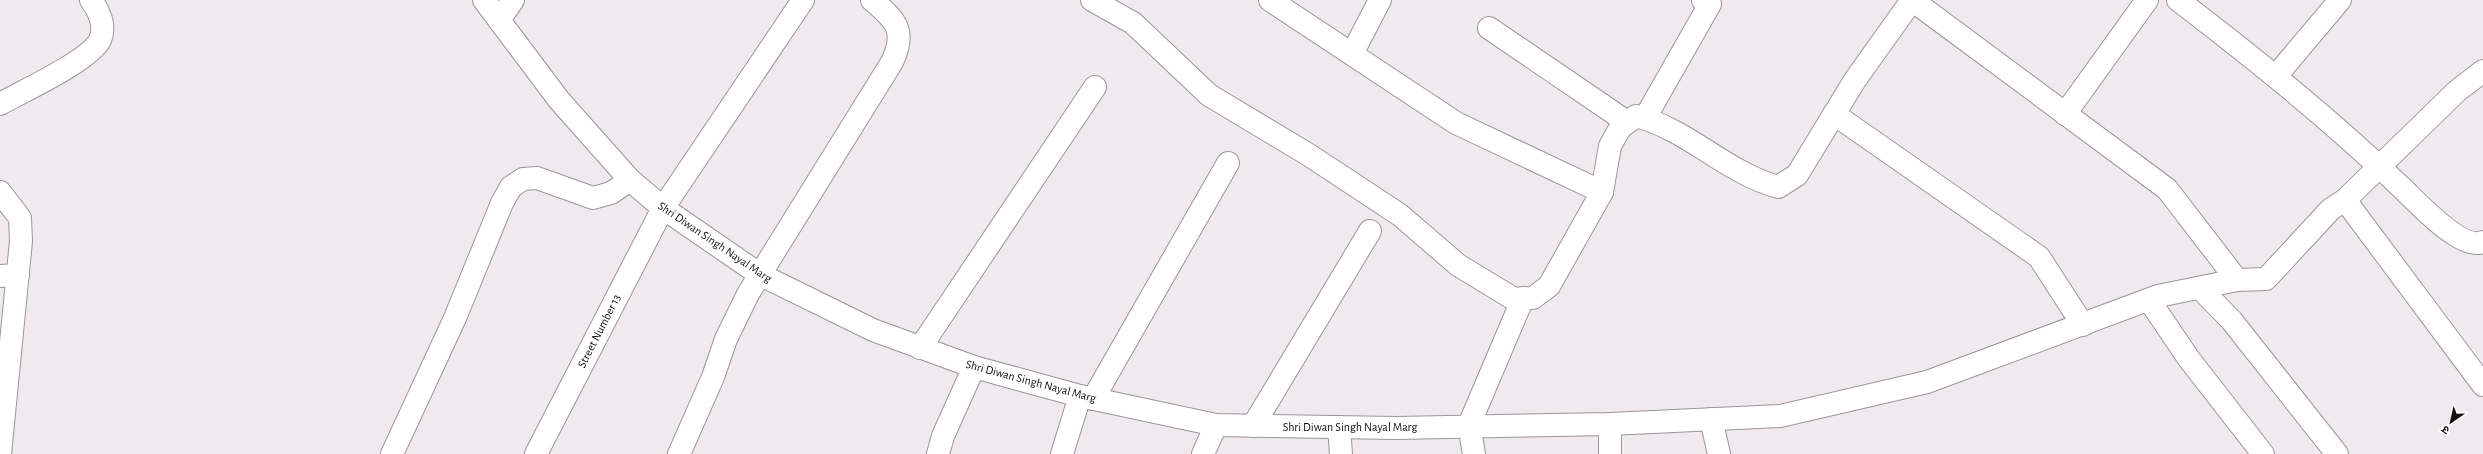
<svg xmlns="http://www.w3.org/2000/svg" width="2483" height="454" font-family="'Alegreya Sans','Noto Sans Devanagari',sans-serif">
  <rect width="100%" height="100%" fill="#efeaee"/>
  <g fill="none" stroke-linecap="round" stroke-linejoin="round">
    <defs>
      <g id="minor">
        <path d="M484,0L559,100L630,180L663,208L759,274L873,330L974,367L1080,396L1216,425L1396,428L1610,424L1780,416L1927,382L2158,296L2237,280L2266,279L2331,209L2345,200L2457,91L2483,71"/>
        <path d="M1092,0L1133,23L1209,95L1309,155L1400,215L1458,265L1514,299L1533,298L1549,286L1602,192L1610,146L1620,128L1636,116C1689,130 1725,172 1778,187L1797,175L1855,80L1912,0"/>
        <path d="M1270,0L1456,123L1602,192"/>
        <path d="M1912,0L2167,189L2237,280"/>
        <path d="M2178,0C2255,59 2330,119 2401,187C2416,201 2461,251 2483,242"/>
        <path d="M499,20L513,0"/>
        <path d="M1489,28L1627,122"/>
        <path d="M1352,54L1380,0"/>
        <path d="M2276,76L2340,0"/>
        <path d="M0,104C23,91 89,61 100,40C106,26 99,11 91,0"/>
        <path d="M1834,114L2039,257L2083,325"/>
        <path d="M2065,114L2147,0"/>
        <path d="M1645,118L1710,4L1703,0"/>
        <path d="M0,192L20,218L21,241L0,454"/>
        <path d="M2345,200L2483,385"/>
        <path d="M0,276L18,275"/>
        <path d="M2200,288L2232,321L2337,454"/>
        <path d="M2149,300L2189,359L2263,454"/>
        <path d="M920,348L1095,87"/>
        <path d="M1093,399L1228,163"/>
        <path d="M1711,419L1719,454"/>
        <path d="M1253,426L1370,231"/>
        <path d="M1339,427L1341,454"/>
        <path d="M392,454L455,318L502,203L511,187L523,179L537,178L593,198L611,193L630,180"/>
        <path d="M536,454L663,208L803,0"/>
        <path d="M679,454L713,377L726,339L748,294L892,62C907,31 896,20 872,0"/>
        <path d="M938,454L943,436L974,367"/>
        <path d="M1062,454L1080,396"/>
        <path d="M1203,454L1216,425"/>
        <path d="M1474,454L1469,425L1523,298"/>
        <path d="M1610,454V424"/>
      </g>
    </defs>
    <!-- minor casing -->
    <use href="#minor" stroke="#9a9599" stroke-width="24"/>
    <!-- minor -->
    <use href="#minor" stroke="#fff" stroke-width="22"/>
  </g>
  <g text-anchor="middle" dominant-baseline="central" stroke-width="4" stroke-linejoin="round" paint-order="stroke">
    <!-- street labels -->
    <g font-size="12" fill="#110f11" stroke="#fff">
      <text transform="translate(715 242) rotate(34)">Shri Diwan Singh Nayal Marg</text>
      <text transform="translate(599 331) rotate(-63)">Street Number 13</text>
      <text transform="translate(1031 381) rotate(15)">Shri Diwan Singh Nayal Marg</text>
      <text x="1350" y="427">Shri Diwan Singh Nayal Marg</text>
    </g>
  </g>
  <!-- north arrow -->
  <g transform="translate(2451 422) rotate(214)" stroke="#ffffff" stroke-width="3" paint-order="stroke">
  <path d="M0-3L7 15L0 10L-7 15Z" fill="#110f11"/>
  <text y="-6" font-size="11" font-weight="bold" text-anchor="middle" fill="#110f11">उ</text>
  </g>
</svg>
